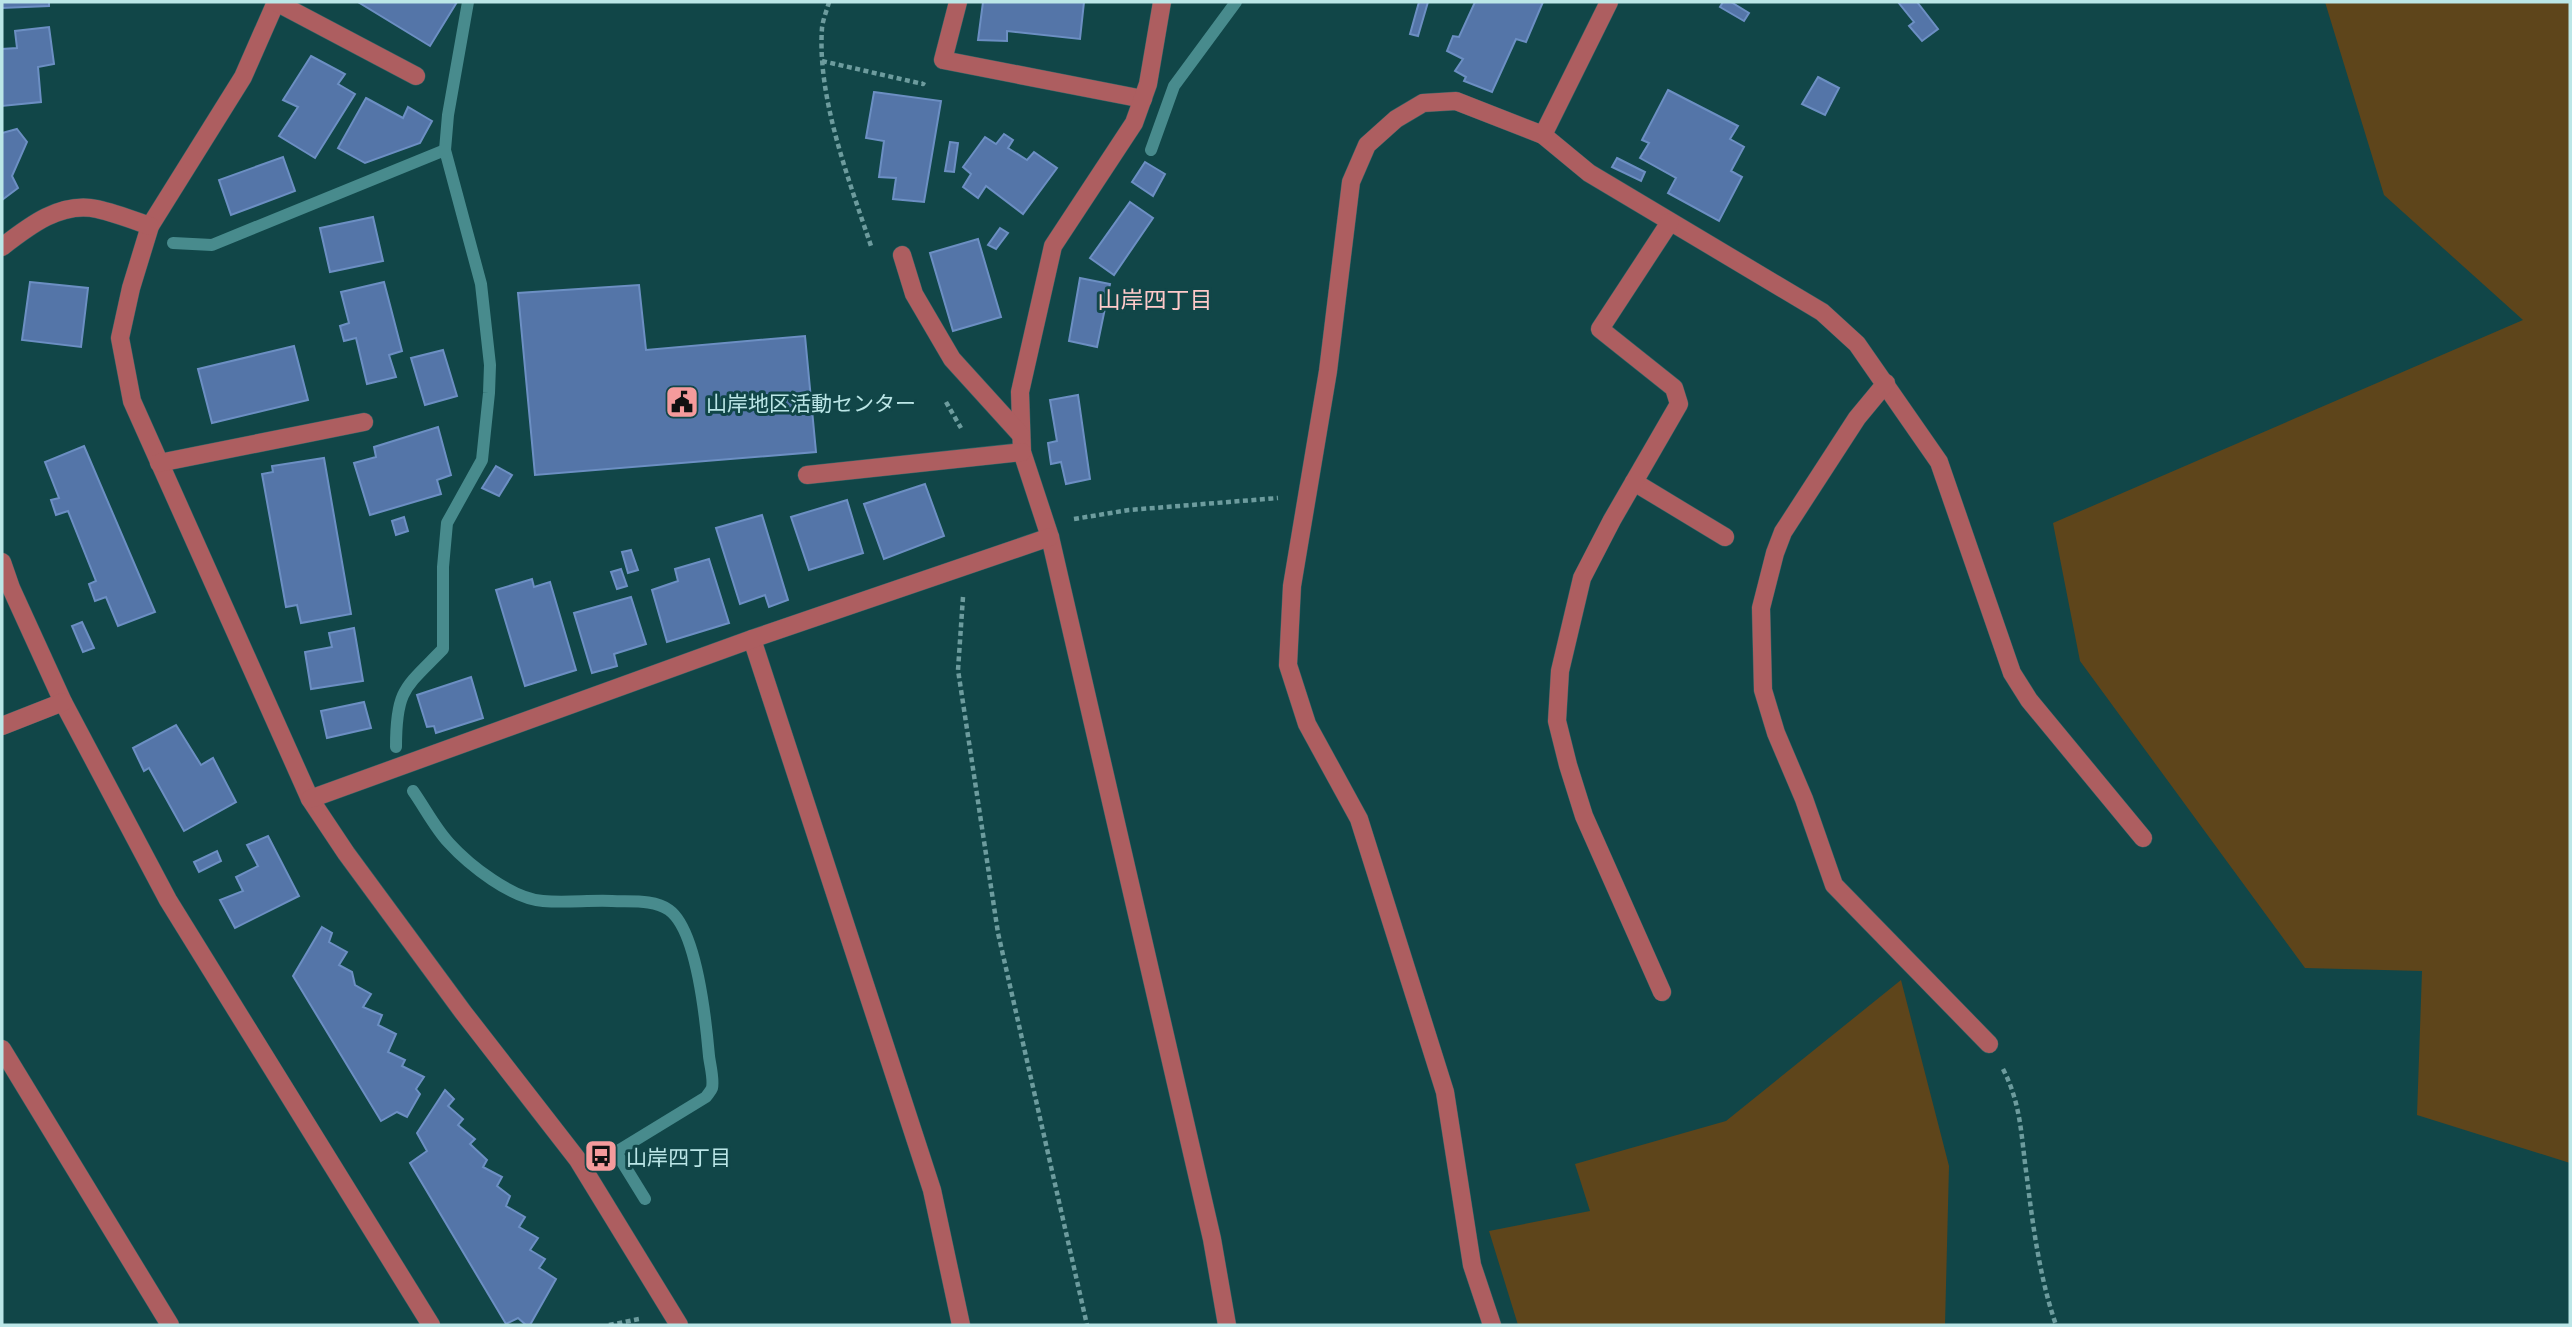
<svg xmlns="http://www.w3.org/2000/svg" width="2572" height="1327" font-family="Barlow,'Noto Sans JP',sans-serif">
  <rect width="100%" height="100%" fill="#114648"/>
  <!-- green -->
  <g fill="#5e451b">
    <path d="M2325,2H2570V1163L2417,1115L2422,971L2305,968L2080,661L2053,523L2523,320L2384,195Z"/>
    <path d="M1901,980L1949,1166L1945,1325H1518L1489,1231L1590,1211L1575,1164L1726,1121Z"/>
  </g>
  <g fill="none" stroke-linecap="round" stroke-linejoin="round">
    <!-- stream -->
    <g stroke="#488b8d" stroke-width="12">
      <path d="M1151,150L1174,86L1236,2"/>
      <path d="M173,243L212,245L445,150"/>
      <path d="M396,747C396,689 405,688 443,649V567L447,523L482,460L489,393L490,365L481,284L445,150L448,115L468,2"/>
      <path d="M413,791C425,808 435,828 449,843C469,865 512,899 543,901C566,903 589,900 612,901C630,902 654,899 669,910C697,930 706,1022 709,1056C710,1065 714,1079 712,1088C711,1091 708,1094 706,1097L616,1152L645,1199"/>
    </g>
  </g>
  <!-- building -->
  <g fill="#5475a8" stroke="#6c8fc3" stroke-width="2">
    <path d="M2,2H49V6L2,8Z"/>
    <path d="M358,2H457L430,46Z"/>
    <path d="M983,2H1084L1080,39L1007,31V41L978,40Z"/>
    <path d="M1419,2H1428L1418,36L1410,34Z"/>
    <path d="M1475,2H1543L1526,42L1516,39L1492,92L1464,81L1466,77L1455,71L1463,59L1447,51L1453,36L1459,37Z"/>
    <path d="M1723,2H1731L1749,13L1744,21L1720,7Z"/>
    <path d="M1898,2H1917L1938,29L1922,41L1909,26L1914,22Z"/>
    <path d="M49,27L54,64L38,67L41,102L2,106V49L17,48L15,31Z"/>
    <path d="M311,56L345,74L338,84L355,94L315,158L279,136L298,107L283,100Z"/>
    <path d="M1818,77L1839,88L1825,115L1802,104Z"/>
    <path d="M1668,90L1738,126L1730,139L1744,147L1731,171L1742,177L1719,221L1668,193L1676,178L1640,158L1649,143L1642,140Z"/>
    <path d="M874,92L941,101L924,202L893,199L896,178L879,177L884,141L866,138Z"/>
    <path d="M366,98L403,118L408,107L432,121L420,143L365,163L338,148Z"/>
    <path d="M17,129L27,142L12,176L18,188L2,200V133Z"/>
    <path d="M1004,134L1013,140L1008,148L1027,160L1034,152L1057,168L1023,214L986,186L978,198L963,187L971,174L963,167L985,137L996,144Z"/>
    <path d="M950,142L958,143L954,172L945,171Z"/>
    <path d="M283,157L295,191L231,215L219,180Z"/>
    <path d="M1617,158L1645,172L1641,181L1612,167Z"/>
    <path d="M1145,162L1165,174L1153,196L1132,182Z"/>
    <path d="M1130,202L1153,218L1114,275L1090,258Z"/>
    <path d="M373,217L383,261L330,272L320,228Z"/>
    <path d="M1000,228L1008,233L996,249L988,245Z"/>
    <path d="M978,239L1001,317L953,331L930,253Z"/>
    <path d="M1080,278L1110,284L1097,347L1069,341Z"/>
    <path d="M30,282L88,288L81,347L22,340Z"/>
    <path d="M384,282L402,351L389,355L396,377L367,384L356,338L344,341L340,326L349,323L341,292Z"/>
    <path d="M639,285L646,350L805,336L816,452L535,475L518,293Z"/>
    <path d="M294,346L308,400L212,423L198,369Z"/>
    <path d="M443,350L457,396L425,405L411,358Z"/>
    <path d="M1078,395L1090,479L1066,484L1061,462L1051,464L1048,443L1057,441L1050,400Z"/>
    <path d="M438,427L451,475L437,480L441,494L370,515L354,463L376,457L374,447Z"/>
    <path d="M84,446L155,612L118,626L106,597L95,601L89,584L96,581L68,511L56,515L51,500L59,498L45,462Z"/>
    <path d="M324,458L351,614L301,623L297,605L286,607L262,474L273,472L272,466Z"/>
    <path d="M496,466L512,475L499,496L482,488Z"/>
    <path d="M925,484L944,536L884,559L864,504Z"/>
    <path d="M847,500L863,553L809,570L791,517Z"/>
    <path d="M762,515L788,600L769,607L765,595L740,604L716,528Z"/>
    <path d="M404,517L408,531L396,535L392,521Z"/>
    <path d="M631,550L638,570L628,573L622,552Z"/>
    <path d="M709,559L729,623L667,642L652,590L678,581L675,569Z"/>
    <path d="M621,569L627,586L617,589L611,572Z"/>
    <path d="M532,579L534,587L550,582L576,670L525,686L496,590Z"/>
    <path d="M631,597L646,644L614,654L617,666L592,673L574,613Z"/>
    <path d="M82,622L94,648L83,652L72,626Z"/>
    <path d="M354,628L363,681L311,689L305,652L332,647L329,633Z"/>
    <path d="M471,677L483,718L436,733L434,726L427,727L417,695Z"/>
    <path d="M364,702L371,728L327,738L321,711Z"/>
    <path d="M176,725L201,765L213,758L236,802L184,831L149,768L144,771L133,748Z"/>
    <path d="M268,836L299,896L235,928L220,900L243,891L236,877L258,866L247,845Z"/>
    <path d="M217,851L221,861L199,872L194,862Z"/>
    <path d="M322,927L332,933L329,942L347,952L339,965L352,972L355,985L371,994L363,1007L382,1015L378,1025L396,1034L388,1052L405,1060L402,1066L424,1077L416,1089L420,1094L407,1117L397,1112L381,1121L293,976Z"/>
    <path d="M445,1090L454,1099L448,1106L463,1119L458,1125L475,1139L470,1144L487,1160L483,1167L502,1177L497,1186L510,1196L506,1206L525,1217L519,1227L538,1238L530,1250L545,1259L539,1268L556,1279L530,1325H526L518,1318L506,1324L410,1163L427,1151L417,1133Z"/>
  </g>
  <g fill="none" stroke-linecap="round" stroke-linejoin="round">
    <defs>
      <g id="minor">
        <path d="M276,2L243,77L150,226L131,288L120,338L132,401L310,799L346,853L463,1012L578,1160L679,1325"/>
        <path d="M276,2L416,76"/>
        <path d="M958,2L943,60L1143,99"/>
        <path d="M1162,2L1148,84L1134,123L1053,246L1020,392L1022,452L1050,537L1212,1239L1227,1325"/>
        <path d="M1543,135L1589,173L1822,312L1857,344L1939,462L2012,673L2029,700L2143,838"/>
        <path d="M2,247C29,226 61,201 97,209C115,213 133,220 150,226"/>
        <path d="M902,255L914,294L952,359L1021,435"/>
        <path d="M1886,383L1857,418L1783,532L1775,553L1761,608L1763,690L1776,733L1804,799L1834,885L1989,1044"/>
        <path d="M159,463L364,422"/>
        <path d="M807,475L1022,452"/>
        <path d="M1634,482L1725,537"/>
        <path d="M2,562L11,588L63,702L168,900L431,1325"/>
        <path d="M752,639L932,1190L961,1325"/>
        <path d="M2,726L63,702"/>
        <path d="M310,799L752,639L1050,537"/>
        <path d="M1662,992L1584,816L1568,765L1557,721L1560,671L1582,578L1612,520L1679,404L1674,388L1600,329L1670,222"/>
        <path d="M2,1049L170,1325"/>
        <path d="M1492,1325L1472,1265L1445,1092L1359,819L1307,724L1288,665L1292,586L1328,371L1351,182L1367,145L1396,119L1423,103L1456,101L1543,135L1609,2"/>
      </g>
    </defs>
    <!-- minor casing -->
    <use href="#minor" stroke="#306365" stroke-width="19"/>
    <!-- path -->
    <g stroke="#6d9c9e" stroke-width="4.5" stroke-dasharray="5 3.5" stroke-linecap="butt">
      <path d="M829,2C827,10 823,19 822,28C817,98 849,180 871,246"/>
      <path d="M822,61L923,84L924,82"/>
      <path d="M946,402L961,428"/>
      <path d="M1074,519L1129,510L1278,498"/>
      <path d="M963,597L958,670L998,933L1087,1325"/>
      <path d="M2003,1069C2022,1106 2021,1138 2027,1178C2033,1227 2040,1279 2056,1325"/>
      <path d="M609,1325L639,1319"/>
    </g>
    <!-- minor -->
    <use href="#minor" stroke="#ad5e60" stroke-width="18"/>
  </g>
  <!-- icons -->
  <defs>
    <symbol id="civic-square" viewBox="-11 -11 22 22"><rect x="-9" y="-9" width="18" height="18" rx="4" fill="#f59b9c" stroke="#114648"/><path d="M-.6-6.5H3V-4.5H.6V-3L4-1V1h2V6H-6V1h2V-1L-.6-3ZM-1.2 2.5V6h2.4V2.5Z" fill="#111"/></symbol>
    <symbol id="bus-square" viewBox="-11 -11 22 22"><rect x="-9" y="-9" width="18" height="18" rx="4" fill="#f59b9c" stroke="#114648"/><path d="M-5-6H5V4H4V6H2V4H-2V6H-4V4H-5ZM-3.5-4V0h7V-4ZM-3.5 1.2v1.5H-2V1.2ZM2 1.2v1.5H3.5V1.2Z" fill="#111"/></symbol>
  </defs>
  <g fill-rule="evenodd">
    <use href="#civic-square" x="663" y="383" width="38" height="38"/>
    <use href="#bus-square" x="582" y="1137" width="38" height="38"/>
  </g>
  <g text-anchor="middle" dominant-baseline="central" stroke-width="6" stroke-linejoin="round" paint-order="stroke">
    <!-- poi labels -->
    <g font-size="21" fill="#bbe6e7" stroke="#114648" text-anchor="start">
      <text x="706" y="402">山岸地区活動センター</text>
      <text x="626" y="1156">山岸四丁目</text>
    </g>
    <!-- neighbourhood labels -->
    <g font-size="23" fill="#ffcaca" stroke="#114648">
      <text x="1155" y="299">山岸四丁目</text>
    </g>
  </g>
  <!-- border -->
  <rect width="2572" height="1327" fill="none" stroke="#bbe6e7" stroke-width="7"/>
</svg>
